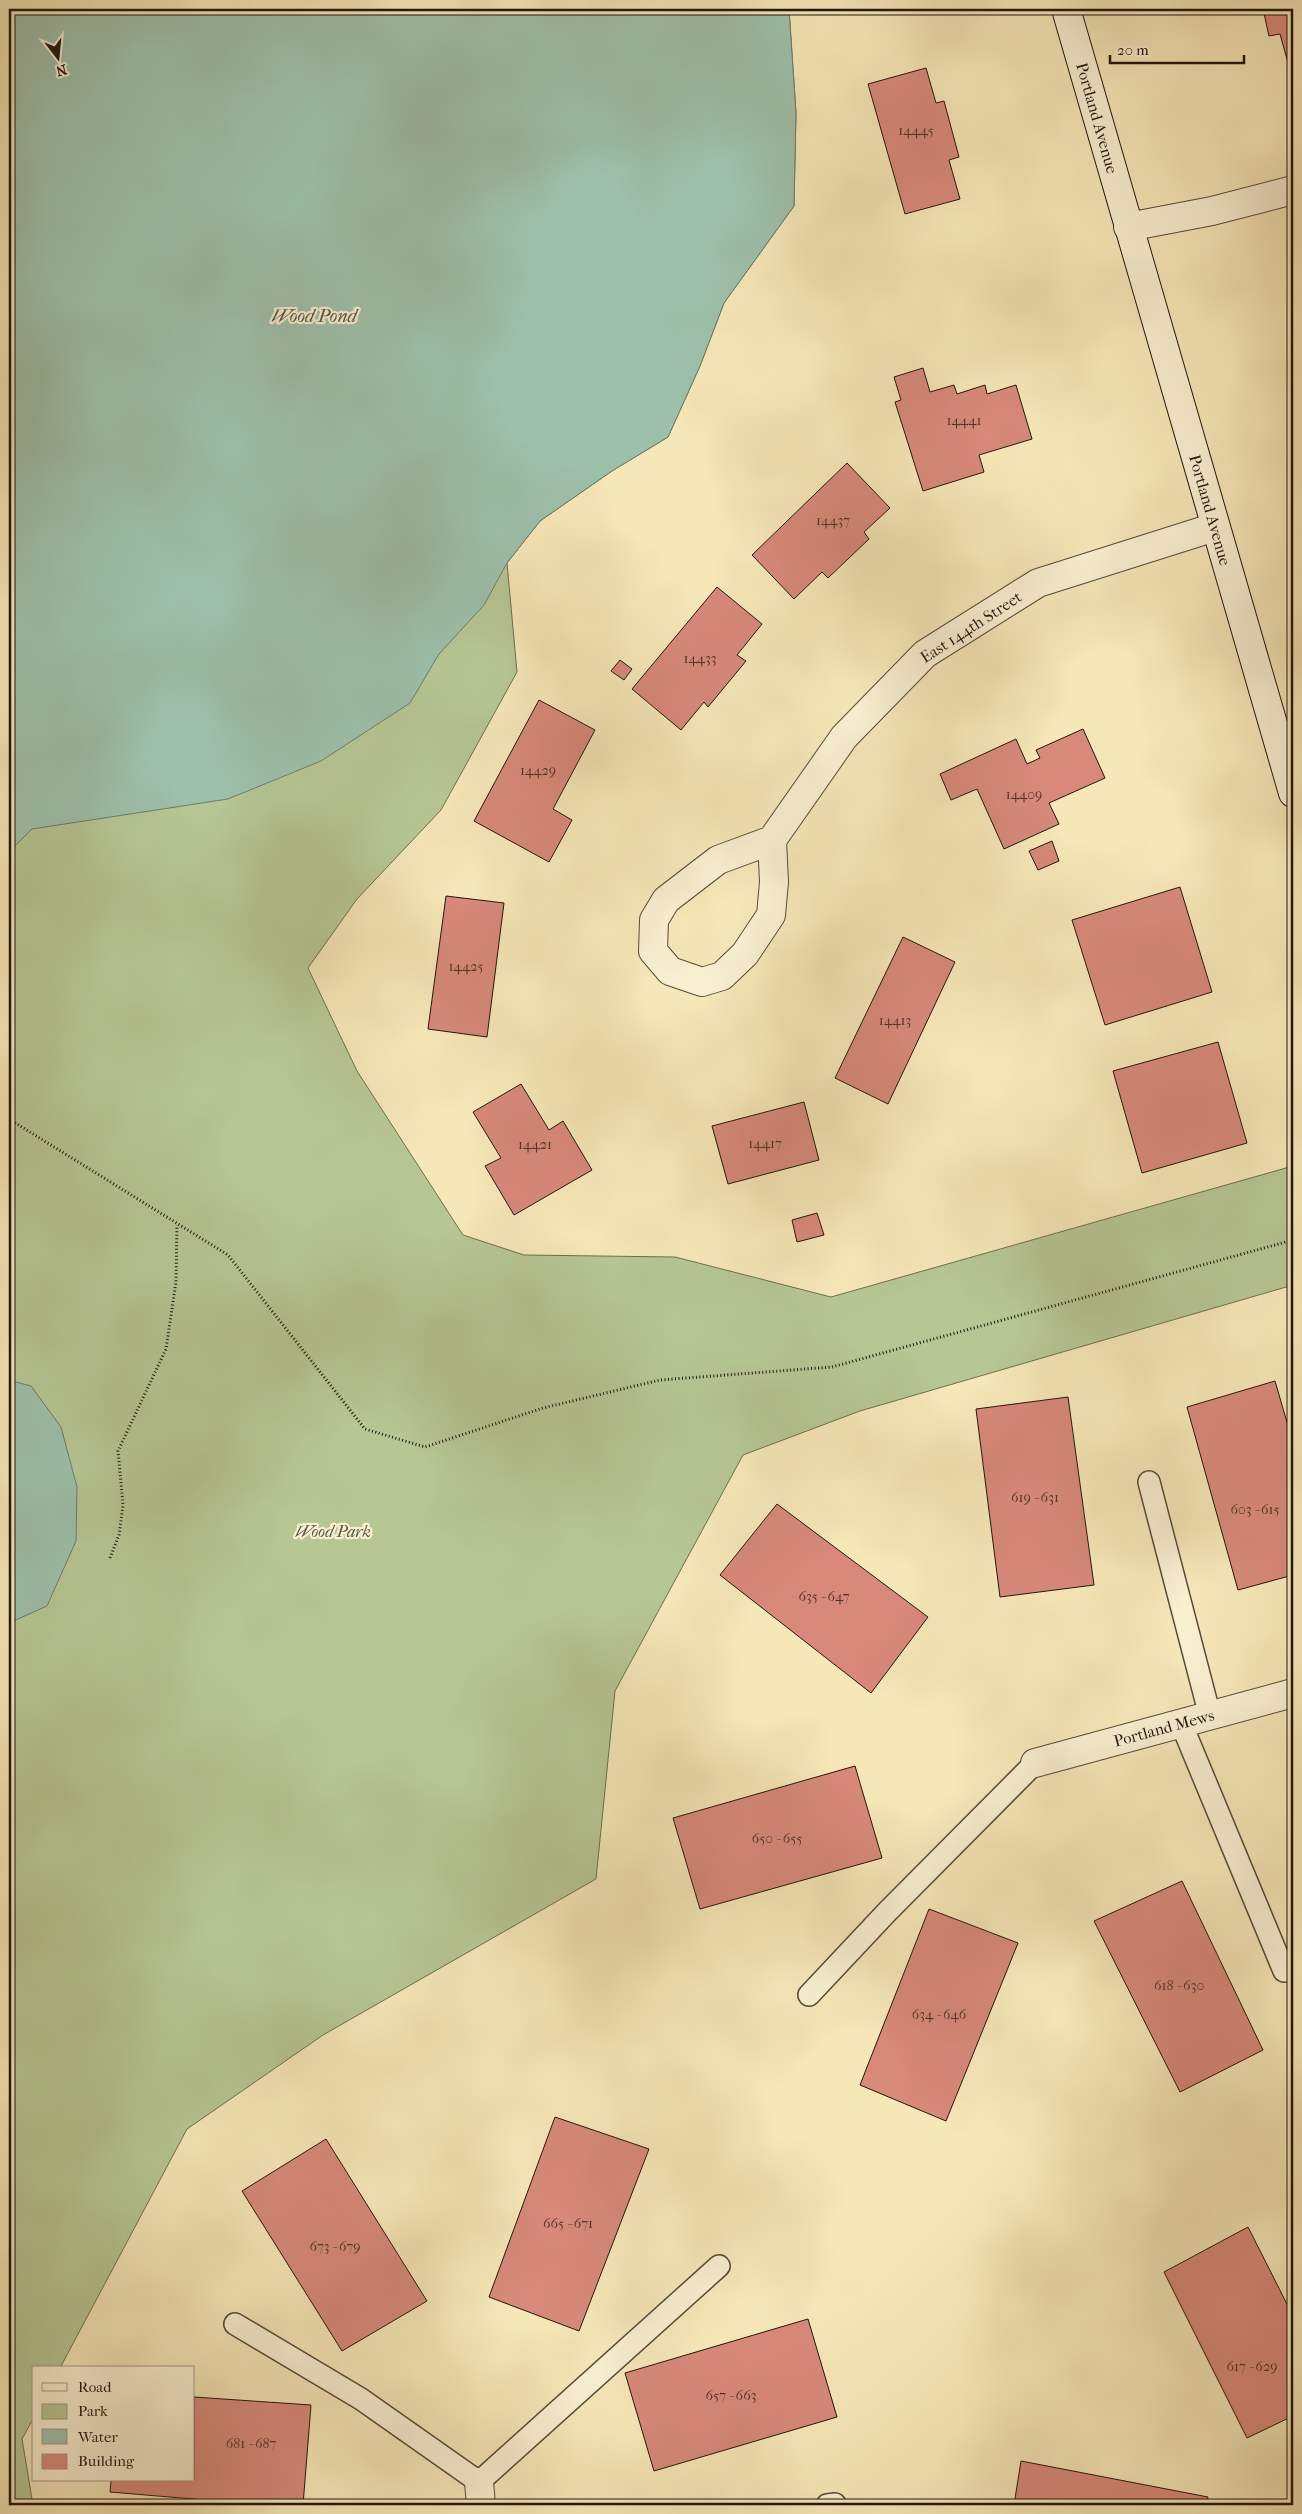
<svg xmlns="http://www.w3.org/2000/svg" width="1302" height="2514" font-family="'IM FELL French Canon',serif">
  <rect width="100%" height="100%" fill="#f6e7b8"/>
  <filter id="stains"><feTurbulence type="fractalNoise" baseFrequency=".004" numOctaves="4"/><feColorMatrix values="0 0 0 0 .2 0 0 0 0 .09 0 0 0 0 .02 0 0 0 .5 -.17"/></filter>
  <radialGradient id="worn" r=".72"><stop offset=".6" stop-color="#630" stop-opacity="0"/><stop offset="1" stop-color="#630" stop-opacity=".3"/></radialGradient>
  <!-- green -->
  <path fill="#b6c794" stroke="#6c6e51" d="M9,9H789L796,113L794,206L724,303L700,366L668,437L612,471L540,521L507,563L517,672L441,810L357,899L308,968L357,1071L463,1235L524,1255L675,1257L831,1297L1293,1166V1285L860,1411L743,1455L615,1691L596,1879L323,2035L187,2129L60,2368H34V2417L22,2439L33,2505H9Z"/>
  <!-- water -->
  <g fill="#9dc0ab" stroke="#6b7c6c">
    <path d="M9,9H789L796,113L794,206L724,303L700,366L668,437L612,471L540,521L507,563L484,605L439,654L410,703L321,761L228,799L32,829L9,852Z"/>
    <path d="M9,1380L31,1386L61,1427L77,1487L76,1541L47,1606L9,1623Z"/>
  </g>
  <!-- building -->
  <g fill="#d8897a" stroke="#21160e">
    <path d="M1263,9H1293V70H1290L1280,34L1269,36Z"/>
    <path d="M926,68L936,103L944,101L959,157L949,160L960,199L905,214L868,84Z"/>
    <path d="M923,368L930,392L954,385L957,394L985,385L987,394L1016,385L1032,439L979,455L984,472L923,491L895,402L901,400L894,377Z"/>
    <path d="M847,463L890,508L864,532L869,539L828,578L822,572L794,599L752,555Z"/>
    <path d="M717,587L762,624L737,655L746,661L708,707L704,702L681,730L632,689Z"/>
    <path d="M620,660L632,669L624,680L611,671Z"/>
    <path d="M539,700L595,730L553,809L572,820L549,862L474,821Z"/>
    <path d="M1083,729L1105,778L1049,803L1059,824L1004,849L977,789L951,800L940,774L1016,739L1027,764L1040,758L1036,750Z"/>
    <path d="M1052,841L1059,861L1038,870L1029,851Z"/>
    <path d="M1180,887L1212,992L1105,1025L1072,920Z"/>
    <path d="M446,896L504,903L487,1037L428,1029Z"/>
    <path d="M903,937L955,962L888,1104L835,1078Z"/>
    <path d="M1218,1042L1247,1143L1142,1173L1113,1071Z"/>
    <path d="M521,1084L549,1130L563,1121L592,1170L514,1215L485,1166L501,1158L473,1112Z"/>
    <path d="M804,1102L819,1160L728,1184L712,1126Z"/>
    <path d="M817,1213L824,1235L797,1242L792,1220Z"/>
    <path d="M1275,1381L1293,1443V1575L1238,1590L1187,1407Z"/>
    <path d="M1068,1397L1094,1585L1000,1597L976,1409Z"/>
    <path d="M777,1504L928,1617L871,1693L720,1575Z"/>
    <path d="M855,1766L882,1858L700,1909L673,1818Z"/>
    <path d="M1182,1881L1263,2050L1180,2092L1094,1921Z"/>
    <path d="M929,1909L1018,1943L946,2121L860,2085Z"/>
    <path d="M555,2117L649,2149L579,2331L489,2297Z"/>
    <path d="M326,2139L427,2301L342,2351L242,2191Z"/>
    <path d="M1248,2227L1293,2316V2416L1247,2438L1164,2272Z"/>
    <path d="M808,2319L837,2417L654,2471L625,2373Z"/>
    <path d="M194,2397L311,2405L303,2505H265L110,2492L111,2480H194Z"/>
    <path d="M1021,2461L1208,2497L1206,2505H1014Z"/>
  </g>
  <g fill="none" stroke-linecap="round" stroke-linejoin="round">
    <defs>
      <g id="lane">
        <path d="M1149,1482L1210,1716"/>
        <path d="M1181,1723L1284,1971"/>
        <path d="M809,1995L887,1912L1035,1763"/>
        <path d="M235,2324L361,2399L479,2482L719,2266"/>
        <path d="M827,2505L835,2504"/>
      </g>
      <g id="street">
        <path d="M1128,227L1212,211L1293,190"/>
        <path d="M772,840L774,882L771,915L745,954L722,976L702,982L670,971L653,951L654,920L666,900L718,860L772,840L844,737L925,654L1038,583L1215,527"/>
        <path d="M1035,1763L1293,1693"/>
        <path d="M479,2482L481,2505"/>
      </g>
      <path id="secondary" d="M1066,9L1293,793"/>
    </defs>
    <!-- lane casing -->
    <use href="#lane" stroke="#564a38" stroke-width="24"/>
    <!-- street casing -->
    <use href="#street" stroke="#564a38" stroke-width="30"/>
    <!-- secondary casing -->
    <use href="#secondary" stroke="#21160e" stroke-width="30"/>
    <!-- path -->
    <g stroke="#21160e" stroke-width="3" stroke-dasharray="1 2.5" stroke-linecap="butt">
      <path d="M9,1119L228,1255L365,1429L425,1447L543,1408L660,1380L832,1367L1293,1240"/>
      <path d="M110,1558L119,1535L123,1505L118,1451L166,1349L176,1282L177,1225"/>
    </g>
    <!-- lane -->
    <use href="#lane" stroke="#f9efd1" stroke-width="21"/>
    <!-- street -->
    <use href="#street" stroke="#f9efd1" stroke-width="28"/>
    <!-- secondary -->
    <use href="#secondary" stroke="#f9efd1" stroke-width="28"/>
  </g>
  <g text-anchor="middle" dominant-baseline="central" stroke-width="4.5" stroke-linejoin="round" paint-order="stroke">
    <!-- number labels -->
    <g font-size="14" fill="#4f3329">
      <text x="916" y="130">14445</text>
      <text x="964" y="420">14441</text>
      <text x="833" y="520">14437</text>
      <text x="700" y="658">14433</text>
      <text x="538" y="770">14429</text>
      <text x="1024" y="794">14409</text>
      <text x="466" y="966">14425</text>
      <text x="895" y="1020">14413</text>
      <text x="765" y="1143">14417</text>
      <text x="535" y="1144">14421</text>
      <text x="1035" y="1497">619 - 631</text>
      <text x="1255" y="1509">603 - 615</text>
      <text x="824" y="1596">635 - 647</text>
      <text x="777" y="1838">650 - 655</text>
      <text x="1179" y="1985">618 - 630</text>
      <text x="939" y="2014">634 - 646</text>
      <text x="568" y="2223">665 - 671</text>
      <text x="335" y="2246">673 - 679</text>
      <text x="1252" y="2366">617 - 629</text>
      <text x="731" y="2395">657 - 663</text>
      <text x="251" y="2443">681 - 687</text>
    </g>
    <!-- street labels -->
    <g font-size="16" fill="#21160e" stroke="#f9efd1">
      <text transform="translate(1097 118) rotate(74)">Portland Avenue</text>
      <text transform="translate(1210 510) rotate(74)">Portland Avenue</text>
      <text transform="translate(971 627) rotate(-33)">East 144th Street</text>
      <text transform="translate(1164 1728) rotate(-15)">Portland Mews</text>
    </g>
    <!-- park labels -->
    <g font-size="16" font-style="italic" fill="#55543d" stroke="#f9efd1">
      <text x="333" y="1531">Wood Park</text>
    </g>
    <!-- water labels -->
    <g font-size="18" font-style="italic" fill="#4c5245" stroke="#f9efd1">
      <text x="314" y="316">Wood Pond</text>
    </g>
  </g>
  <!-- margin -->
  <rect width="1302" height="2514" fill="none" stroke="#f6e7b8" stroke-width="30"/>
  <rect x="10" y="10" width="1282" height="2494" fill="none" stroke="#21160e" stroke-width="2.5"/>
  <rect x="15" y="15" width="1272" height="2484" fill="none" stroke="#21160e"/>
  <!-- legend -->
  <rect x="32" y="2366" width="162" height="115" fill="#f9efd1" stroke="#a39883"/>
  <rect x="42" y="2383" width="25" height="8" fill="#f9efd1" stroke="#a39883"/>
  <text x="78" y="2392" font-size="15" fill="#21160e">Road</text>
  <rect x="42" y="2404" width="25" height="15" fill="#b6c794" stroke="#a39883"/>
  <text x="78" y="2416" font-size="15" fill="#21160e">Park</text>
  <rect x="42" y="2429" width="25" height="15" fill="#9dc0ab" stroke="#a39883"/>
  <text x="78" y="2442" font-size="15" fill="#21160e">Water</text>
  <rect x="42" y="2454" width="25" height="15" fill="#d8897a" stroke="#a39883"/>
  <text x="78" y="2466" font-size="15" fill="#21160e">Building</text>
  <!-- north arrow -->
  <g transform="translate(58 58) rotate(164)" stroke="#f9efd1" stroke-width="4" paint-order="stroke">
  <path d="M0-4L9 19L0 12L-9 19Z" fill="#21160e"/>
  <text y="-8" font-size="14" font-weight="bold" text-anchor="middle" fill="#21160e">N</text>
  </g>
  <!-- scale -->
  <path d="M1110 55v8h134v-8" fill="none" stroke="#21160e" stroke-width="2.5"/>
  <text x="1117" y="55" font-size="15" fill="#21160e" stroke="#f9efd1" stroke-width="4" paint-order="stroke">20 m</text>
  <rect width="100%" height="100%" filter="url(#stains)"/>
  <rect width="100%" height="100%" fill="url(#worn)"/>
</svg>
